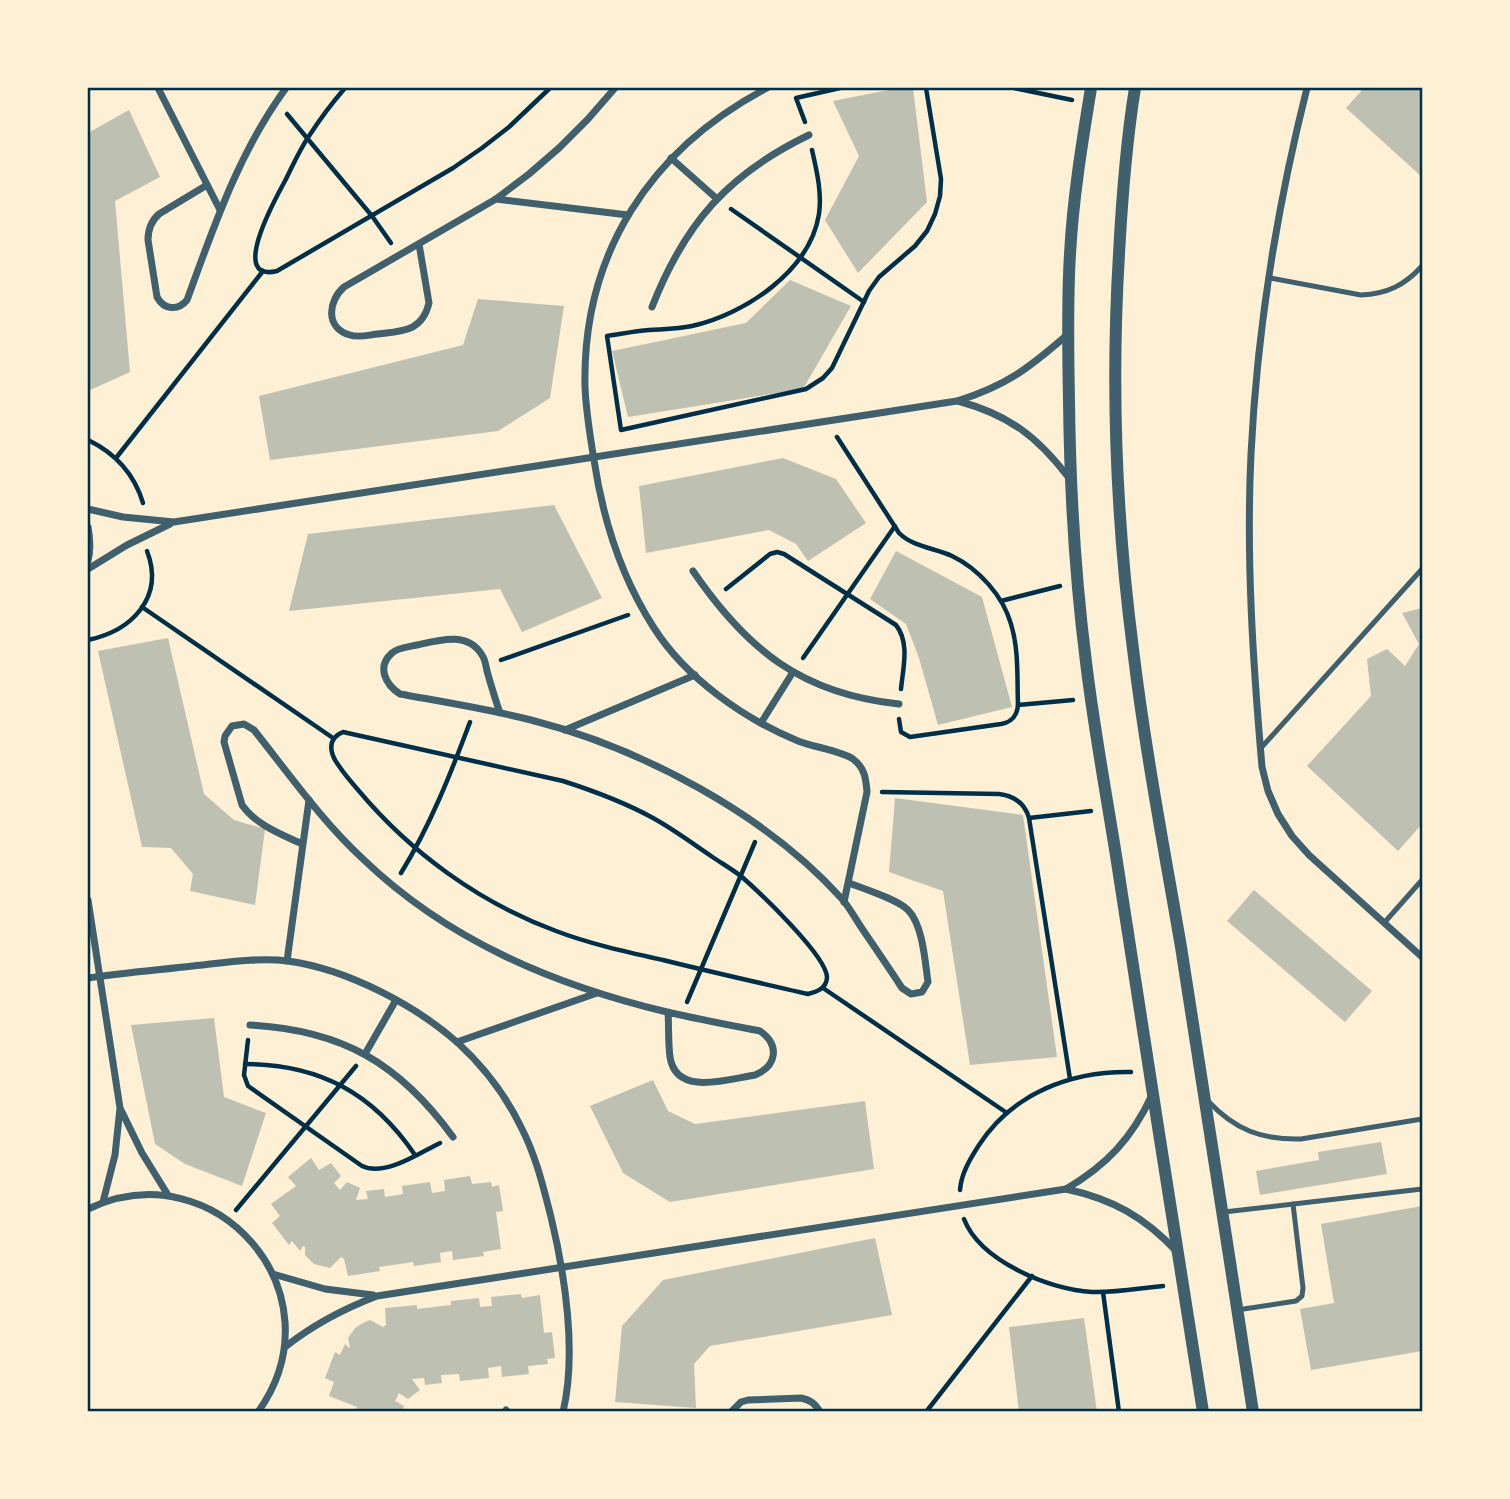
<svg xmlns="http://www.w3.org/2000/svg" width="1510" height="1499" font-family="Roboto,sans-serif">
  <rect width="100%" height="100%" fill="#fdf0d5"/>
  <!-- building -->
  <g fill="#bec0b2">
    <path d="M899,88H913L927,202L858,273L825,220L859,156L833,101Z"/>
    <path d="M1364,88H1422V177L1346,108Z"/>
    <path d="M129,110L160,177L115,201L130,372L88,391V133Z"/>
    <path d="M790,280L851,306L803,389L628,417L612,351L746,323Z"/>
    <path d="M478,299L564,306L550,398L498,431L270,460L259,396L463,345Z"/>
    <path d="M783,458L836,479L866,523L808,561L796,544L769,530L646,553L639,486Z"/>
    <path d="M554,505L602,598L522,632L500,589L289,611L308,534Z"/>
    <path d="M896,551L982,597L1012,707L938,725L919,658L906,624L870,599Z"/>
    <path d="M1422,608V824L1398,851L1307,766L1371,696L1367,659L1387,649L1405,666L1419,644L1402,613Z"/>
    <path d="M168,638L204,794L234,820L265,829L255,905L190,891L193,874L171,848L142,847L98,651Z"/>
    <path d="M895,798L1023,815L1057,1057L970,1065L943,891L889,872Z"/>
    <path d="M1254,890L1372,991L1345,1022L1227,921Z"/>
    <path d="M214,1018L224,1097L266,1113L242,1186L185,1164L155,1144L131,1025Z"/>
    <path d="M653,1080L668,1111L695,1124L865,1101L874,1169L670,1202L623,1173L590,1106Z"/>
    <path d="M1381,1142L1387,1174L1260,1195L1256,1171L1319,1160L1318,1152Z"/>
    <path d="M311,1158L319,1170L331,1163L341,1176L334,1183L340,1190L347,1182L360,1188L356,1200L368,1199L366,1191L384,1189L385,1197L403,1194L402,1186L430,1182L432,1193L445,1191L444,1180L470,1176L472,1184L491,1182L492,1187L499,1185L503,1211L496,1212L501,1249L483,1252L484,1256L453,1260L452,1251L440,1253L441,1262L414,1266L413,1262L379,1267L380,1271L348,1276L344,1259L341,1257L330,1268L314,1264L305,1255V1247L303,1246L300,1251L292,1241L289,1245L272,1223L280,1216L271,1204L296,1186L288,1177Z"/>
    <path d="M1422,1206V1351L1311,1370L1300,1309L1334,1303L1321,1224Z"/>
    <path d="M875,1238L892,1315L710,1346L694,1364L696,1408L615,1402L622,1326L663,1280Z"/>
    <path d="M521,1294L522,1298L540,1295L544,1333L552,1332L555,1358L547,1359L548,1364L528,1366L529,1374L502,1377L501,1366L488,1368L489,1378L460,1381L459,1374L441,1375L442,1383L425,1385L424,1378L412,1379L420,1390L408,1399L399,1393L395,1401L404,1406L402,1412H356L357,1407L329,1396L334,1382L325,1378L335,1352L340,1355L345,1344L349,1348L350,1347L348,1338L355,1328L361,1324L370,1320L383,1327L386,1325L385,1308L417,1305V1309L451,1305V1301L479,1298L480,1307L492,1306L491,1297Z"/>
    <path d="M1084,1318L1097,1412H1019L1009,1327Z"/>
  </g>
  <g fill="none" stroke-linecap="round" stroke-linejoin="round">
    <!-- path -->
    <g stroke="#003049" stroke-width="4.5">
      <path d="M345,88C332,103 320,119 309,136C300,149 293,165 286,179C278,194 227,283 277,271L453,168L482,148L509,127L550,88"/>
      <path d="M1014,88L1072,100"/>
      <path d="M287,114L372,216L391,243"/>
      <path d="M805,122L796,98L840,88"/>
      <path d="M812,150C817,172 822,193 819,214C810,271 745,314 692,326C678,329 664,329 649,330C635,331 621,334 607,336L621,430L806,389L823,378L832,368L869,291L879,277L915,246L927,231L935,214L940,196L941,179L926,88"/>
      <path d="M731,209L864,302"/>
      <path d="M837,437L899,533C913,547 935,548 952,556C979,569 1003,596 1011,624C1019,650 1017,679 1018,705C1017,716 1012,722 1001,724L910,737L901,732L899,719"/>
      <path d="M88,440C115,453 134,473 143,503"/>
      <path d="M116,458L263,271"/>
      <path d="M726,589L770,554L777,552L784,554L896,625C910,643 903,668 901,689"/>
      <path d="M1001,601L1060,586"/>
      <path d="M142,607L333,738"/>
      <path d="M88,640C131,631 165,598 147,551"/>
      <path d="M803,658L895,526"/>
      <path d="M501,660L628,615"/>
      <path d="M1018,705L1073,700"/>
      <path d="M343,732L563,781C594,791 624,802 653,818C673,829 692,843 711,856C721,863 732,869 742,877C759,892 828,957 827,978C826,989 816,992 808,994C760,983 711,972 663,960C627,952 590,944 556,931C480,903 411,853 359,791C352,783 345,775 339,766C330,754 326,739 343,732Z"/>
      <path d="M882,792L999,794C1014,796 1025,803 1029,818L1070,1079"/>
      <path d="M1029,818L1091,811"/>
      <path d="M401,873C430,826 451,773 470,722"/>
      <path d="M823,988L1007,1113"/>
      <path d="M687,1002L755,842"/>
      <path d="M248,1040L244,1075L248,1086L362,1166C385,1177 419,1153 440,1143"/>
      <path d="M245,1064C319,1064 373,1093 415,1155"/>
      <path d="M960,1190C961,1174 970,1159 979,1145C1013,1093 1071,1071 1131,1072"/>
      <path d="M236,1210L356,1066"/>
      <path d="M964,1219C980,1261 1050,1290 1092,1292C1116,1293 1140,1288 1163,1286"/>
      <path d="M1103,1292L1119,1412"/>
      <path d="M926,1412L1032,1276"/>
    </g>
    <!-- service -->
    <g stroke="#3f606c" stroke-width="5">
      <path d="M1270,278L1361,295C1387,294 1405,285 1422,266"/>
      <path d="M1260,749L1422,569"/>
      <path d="M1384,923L1422,880"/>
      <path d="M1208,1101C1235,1130 1262,1140 1301,1139L1422,1119"/>
      <path d="M1224,1212L1422,1189"/>
      <path d="M1237,1310L1296,1301L1302,1296L1303,1288L1293,1204"/>
    </g>
    <!-- minor -->
    <g stroke="#3f606c" stroke-width="7">
      <path d="M158,88L220,210"/>
      <path d="M767,88C651,149 582,253 585,387C586,412 590,436 594,460C603,520 621,577 654,628C686,678 744,719 798,741C813,747 842,751 853,759C865,768 866,779 867,792L844,902"/>
      <path d="M1307,88C1277,207 1257,331 1251,454C1246,558 1253,663 1262,767L1268,791L1278,814L1292,836L1309,855L1422,957"/>
      <path d="M671,158L716,198"/>
      <path d="M207,185L159,214C151,221 148,229 148,240L157,297C164,310 178,311 187,300C214,226 239,152 286,88"/>
      <path d="M496,199L628,215"/>
      <path d="M419,244L429,303C422,332 402,331 377,334C369,335 358,338 350,335C325,328 328,301 344,287L496,199L529,174L559,148L588,119L615,88"/>
      <path d="M652,307C685,223 728,174 809,135"/>
      <path d="M958,401C1009,415 1037,436 1069,478"/>
      <path d="M88,509L123,517L174,522L957,401C1006,386 1029,368 1067,335"/>
      <path d="M88,527C90,538 91,550 88,561"/>
      <path d="M88,569L127,545L170,524"/>
      <path d="M693,571C747,650 802,694 899,704"/>
      <path d="M500,713C495,699 491,685 487,671C486,666 485,659 482,655C468,631 439,640 417,645C409,647 398,647 392,653C376,667 386,685 400,694C444,702 488,709 531,720C641,748 766,814 842,899C850,908 856,920 863,930C876,949 889,968 902,988L911,994L922,992L928,982C925,962 923,925 908,910C897,899 864,889 849,883"/>
      <path d="M761,723L793,672"/>
      <path d="M565,730L695,675"/>
      <path d="M302,844C281,834 256,825 242,805L224,742L225,736L232,726L244,724L254,730C289,774 322,821 363,859C447,940 554,985 667,1012C697,1019 729,1025 760,1031C780,1045 777,1066 755,1075C728,1079 676,1097 670,1057C668,1042 669,1027 668,1012"/>
      <path d="M88,900L120,1108L115,1155L103,1202"/>
      <path d="M287,961L309,800"/>
      <path d="M88,978C122,973 158,970 193,966C222,963 258,957 288,961C346,969 414,1004 458,1043C483,1066 506,1096 521,1127C536,1156 543,1186 551,1217C565,1275 577,1353 563,1412"/>
      <path d="M250,1025C342,1030 399,1063 453,1137"/>
      <path d="M457,1042L597,993"/>
      <path d="M365,1054L396,1000"/>
      <path d="M121,1110L142,1153L168,1195"/>
      <path d="M1066,1189C1107,1165 1132,1138 1152,1095"/>
      <path d="M88,1209C217,1148 342,1295 258,1412"/>
      <path d="M273,1274L325,1289L373,1295"/>
      <path d="M285,1347C314,1324 343,1309 377,1296L1066,1189C1112,1199 1145,1217 1177,1252"/>
      <path d="M505,1412L506,1410"/>
      <path d="M731,1412L741,1402L748,1400L801,1398C810,1400 815,1403 820,1412"/>
    </g>
    <!-- tertiary -->
    <g stroke="#3f606c" stroke-width="12">
      <path d="M1091,88C1082,143 1073,198 1070,254C1067,303 1068,352 1069,401C1070,489 1075,576 1086,662C1095,738 1110,813 1121,888C1148,1063 1175,1237 1203,1412"/>
      <path d="M1135,88C1126,143 1122,198 1119,254C1111,386 1116,518 1133,649C1145,749 1164,848 1181,947C1206,1102 1229,1257 1253,1412"/>
    </g>
  </g>
  <!-- border -->
  <rect width="1510" height="1499" fill="none" stroke="#fdf0d5" stroke-width="178"/>
  <rect x="89" y="89" width="1332" height="1321" fill="none" stroke="#003049" stroke-width="2.5"/>
</svg>
